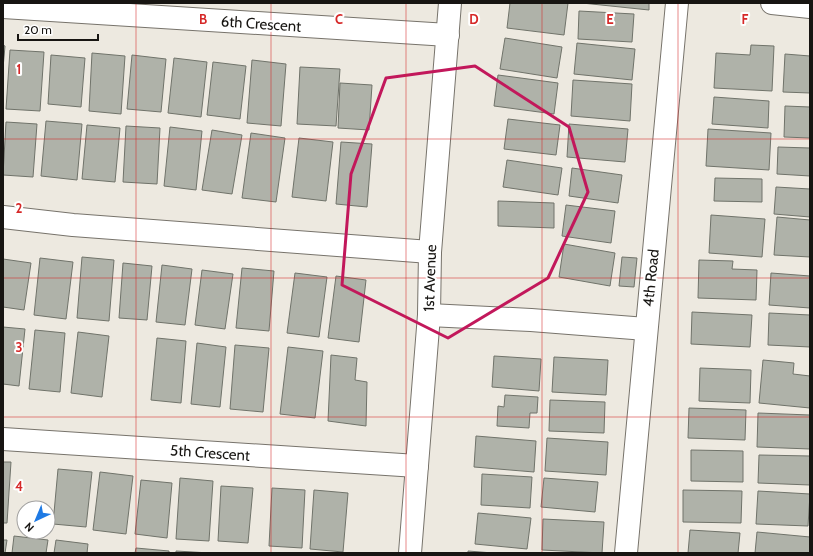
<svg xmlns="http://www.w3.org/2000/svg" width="813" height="556" font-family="Cabin,sans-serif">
  <rect width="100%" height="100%" fill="#ede9e0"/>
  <!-- building -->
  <g fill="#afb2a9" stroke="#70736a">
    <path d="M510,3H568L564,35L507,28Z"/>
    <path d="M582,3H649V10Z"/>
    <path d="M579,11L634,14L632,42L578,39Z"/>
    <path d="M505,38L562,47L557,78L500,69Z"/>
    <path d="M577,43L635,49L632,80L574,74Z"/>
    <path d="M3,45L5,46L3,68Z"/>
    <path d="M751,45L774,46L772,91L714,88L716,53L750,55Z"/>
    <path d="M10,50L44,52L40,111L6,109Z"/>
    <path d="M92,53L125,56L121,114L89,111Z"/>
    <path d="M785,54L810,56V93L783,92Z"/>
    <path d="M51,55L85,58L81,107L48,104Z"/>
    <path d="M132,55L166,59L161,112L127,109Z"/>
    <path d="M174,58L207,62L201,117L168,113Z"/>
    <path d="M252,60L286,64L281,126L247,123Z"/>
    <path d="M213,62L246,66L240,119L207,115Z"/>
    <path d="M300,67L340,69L336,126L297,124Z"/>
    <path d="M498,75L558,83L554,114L494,106Z"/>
    <path d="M573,80L632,84L630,121L571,116Z"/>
    <path d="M340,83L372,85L369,130L338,128Z"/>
    <path d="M714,97L769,101L768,128L712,124Z"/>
    <path d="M785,106L810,107V138L784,137Z"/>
    <path d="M508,119L560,125L556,155L504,149Z"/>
    <path d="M46,121L82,124L77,180L41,176Z"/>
    <path d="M6,122L37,124L33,177L3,175Z"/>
    <path d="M569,124L628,129L625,162L567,157Z"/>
    <path d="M87,125L120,128L115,182L82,179Z"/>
    <path d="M126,126L160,128L157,184L123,182Z"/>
    <path d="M170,127L202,131L196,190L164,186Z"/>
    <path d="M708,129L771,133L769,170L706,166Z"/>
    <path d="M212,130L242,135L232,194L202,190Z"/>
    <path d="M251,133L285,138L276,202L242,198Z"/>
    <path d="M299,138L333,142L326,201L292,197Z"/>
    <path d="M341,142L372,144L367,207L336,204Z"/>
    <path d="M778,147L810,148V176L777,174Z"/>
    <path d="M507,160L562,168L558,195L503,187Z"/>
    <path d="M572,168L622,175L618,203L569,196Z"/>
    <path d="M715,178L762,179V202L714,201Z"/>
    <path d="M776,187L810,189V217L774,214Z"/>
    <path d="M498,201L554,203V228L498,226Z"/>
    <path d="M566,205L615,211L611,243L562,236Z"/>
    <path d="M711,215L765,219L762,257L709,253Z"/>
    <path d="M777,217L810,220V257L774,255Z"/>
    <path d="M564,244L615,253L610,286L559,277Z"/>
    <path d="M82,257L114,260L109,321L77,318Z"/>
    <path d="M622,257L637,258L634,287L619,286Z"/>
    <path d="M40,258L73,262L66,319L34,315Z"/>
    <path d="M3,259L31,263L24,310L3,307Z"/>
    <path d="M699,260L733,261L732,269L757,270L756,300L698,298Z"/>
    <path d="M123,263L152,266L147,320L119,318Z"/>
    <path d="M162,265L192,269L185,325L156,322Z"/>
    <path d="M242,268L274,271L269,331L236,328Z"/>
    <path d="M202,270L233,274L225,329L195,325Z"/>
    <path d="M295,273L327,277L319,337L287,333Z"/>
    <path d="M771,273L810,276V308L769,305Z"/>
    <path d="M336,276L366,280L359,342L328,338Z"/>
    <path d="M692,312L752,315L750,347L691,344Z"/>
    <path d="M769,313L810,315V347L768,345Z"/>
    <path d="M3,327L25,329L19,386L3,384Z"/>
    <path d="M35,330L65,333L60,392L29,389Z"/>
    <path d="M78,332L109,336L102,397L71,393Z"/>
    <path d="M157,338L186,341L181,403L151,400Z"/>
    <path d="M197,343L226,347L220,407L191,404Z"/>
    <path d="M235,345L269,348L263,412L230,409Z"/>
    <path d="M288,347L323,351L315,418L280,414Z"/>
    <path d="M331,355L357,358L355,380L367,382L366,426L328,421Z"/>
    <path d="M494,356L541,359L539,391L492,387Z"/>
    <path d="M554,357L608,360L606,395L552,392Z"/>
    <path d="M763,360L794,363L793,374L810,376V408L759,403Z"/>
    <path d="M700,368L751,370L750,403L699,401Z"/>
    <path d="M505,395L538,397L537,413H530L529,428L497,426L498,406L504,407Z"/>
    <path d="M550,400L605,402L604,433L549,431Z"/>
    <path d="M689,408L746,410L745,440L688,438Z"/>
    <path d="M758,413L810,415V449L757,447Z"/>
    <path d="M476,436L536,441L534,472L474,467Z"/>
    <path d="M547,438L608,442L606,475L545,471Z"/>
    <path d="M691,450L743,451V482L691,481Z"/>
    <path d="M759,455L810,456V485L758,483Z"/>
    <path d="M3,462H11L7,523H3Z"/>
    <path d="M58,469L92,472L86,527L53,524Z"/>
    <path d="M100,472L133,476L126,534L93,530Z"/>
    <path d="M482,474L532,477L530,508L481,505Z"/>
    <path d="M180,478L213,481L209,541L176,539Z"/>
    <path d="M544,478L598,482L595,512L541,507Z"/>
    <path d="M141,480L172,483L167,538L135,534Z"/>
    <path d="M221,486L253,488L248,543L218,541Z"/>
    <path d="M272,488L305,490L302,548L269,546Z"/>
    <path d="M314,490L348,493L343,552L310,549Z"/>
    <path d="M683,490L742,491L741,523L683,522Z"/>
    <path d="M758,491L810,494L808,526L756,524Z"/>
    <path d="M478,513L531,518L527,549L475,544Z"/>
    <path d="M543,519L604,522L602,553L542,550Z"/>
    <path d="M690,530L740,533L738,553H688Z"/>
    <path d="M757,532L810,537V553H755Z"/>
    <path d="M14,536L48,540L46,553H12Z"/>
    <path d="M3,540H7L5,553H3Z"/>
    <path d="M56,540L88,544L87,553H54Z"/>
    <path d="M136,548L169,551V553H135Z"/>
    <path d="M176,551L210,553H176Z"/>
    <path d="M468,551L493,553H468Z"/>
  </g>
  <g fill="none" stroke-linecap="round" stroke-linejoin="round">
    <defs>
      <g id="street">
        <path d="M772,3L810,7"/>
        <path d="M3,7L448,35"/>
        <path d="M3,217L73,225L430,252"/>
        <path d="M429,315L531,320L646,329"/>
        <path d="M3,439L417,466"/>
        <path d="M410,553L429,315L430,252L450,3"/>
        <path d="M626,553L677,3"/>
      </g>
    </defs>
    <!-- street casing -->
    <use href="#street" stroke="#77736b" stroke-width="24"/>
    <!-- street -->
    <use href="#street" stroke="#fff" stroke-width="22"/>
  </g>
  <!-- marked area -->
  <path fill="none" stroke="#c2185b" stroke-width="3" stroke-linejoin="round" d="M475,66L569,127L588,192L548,278L448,338L342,285L351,174L386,78Z"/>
  <!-- grid -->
  <path fill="none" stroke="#d62828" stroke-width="1" stroke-opacity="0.55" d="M136,3V553M271,3V553M406,3V553M542,3V553M678,3V553M3,139H810M3,278H810M3,417H810"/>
  <g text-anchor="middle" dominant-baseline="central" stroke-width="4" stroke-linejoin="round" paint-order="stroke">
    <!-- street labels -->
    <g font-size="15" fill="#171512" stroke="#fff">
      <text transform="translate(261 24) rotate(4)">6th Crescent</text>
      <text transform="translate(430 278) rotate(-88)">1st Avenue</text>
      <text transform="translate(651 278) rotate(-84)">4th Road</text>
      <text transform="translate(210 453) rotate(4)">5th Crescent</text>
    </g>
  </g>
  <g font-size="13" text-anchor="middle" font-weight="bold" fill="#d62828" stroke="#fff" stroke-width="4" stroke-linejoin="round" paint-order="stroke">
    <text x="203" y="24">B</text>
    <text x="339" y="24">C</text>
    <text x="474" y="24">D</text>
    <text x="610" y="24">E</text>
    <text x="745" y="24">F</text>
    <text x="19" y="74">1</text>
    <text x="19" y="213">2</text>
    <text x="19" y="352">3</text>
    <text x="19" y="491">4</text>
  </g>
  <!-- border -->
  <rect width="813" height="556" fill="none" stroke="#171512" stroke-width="8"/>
  <!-- north arrow -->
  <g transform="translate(36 520) rotate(224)"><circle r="19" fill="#ffffff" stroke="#a2a1a0"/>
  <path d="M0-3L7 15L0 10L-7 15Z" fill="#1e7ae4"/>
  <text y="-6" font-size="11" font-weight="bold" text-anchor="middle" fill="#171512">N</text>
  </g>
  <!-- scale -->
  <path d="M18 34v6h80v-6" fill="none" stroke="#171512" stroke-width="2"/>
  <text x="24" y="34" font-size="12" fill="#171512" stroke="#ffffff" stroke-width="3" paint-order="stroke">20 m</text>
</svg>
